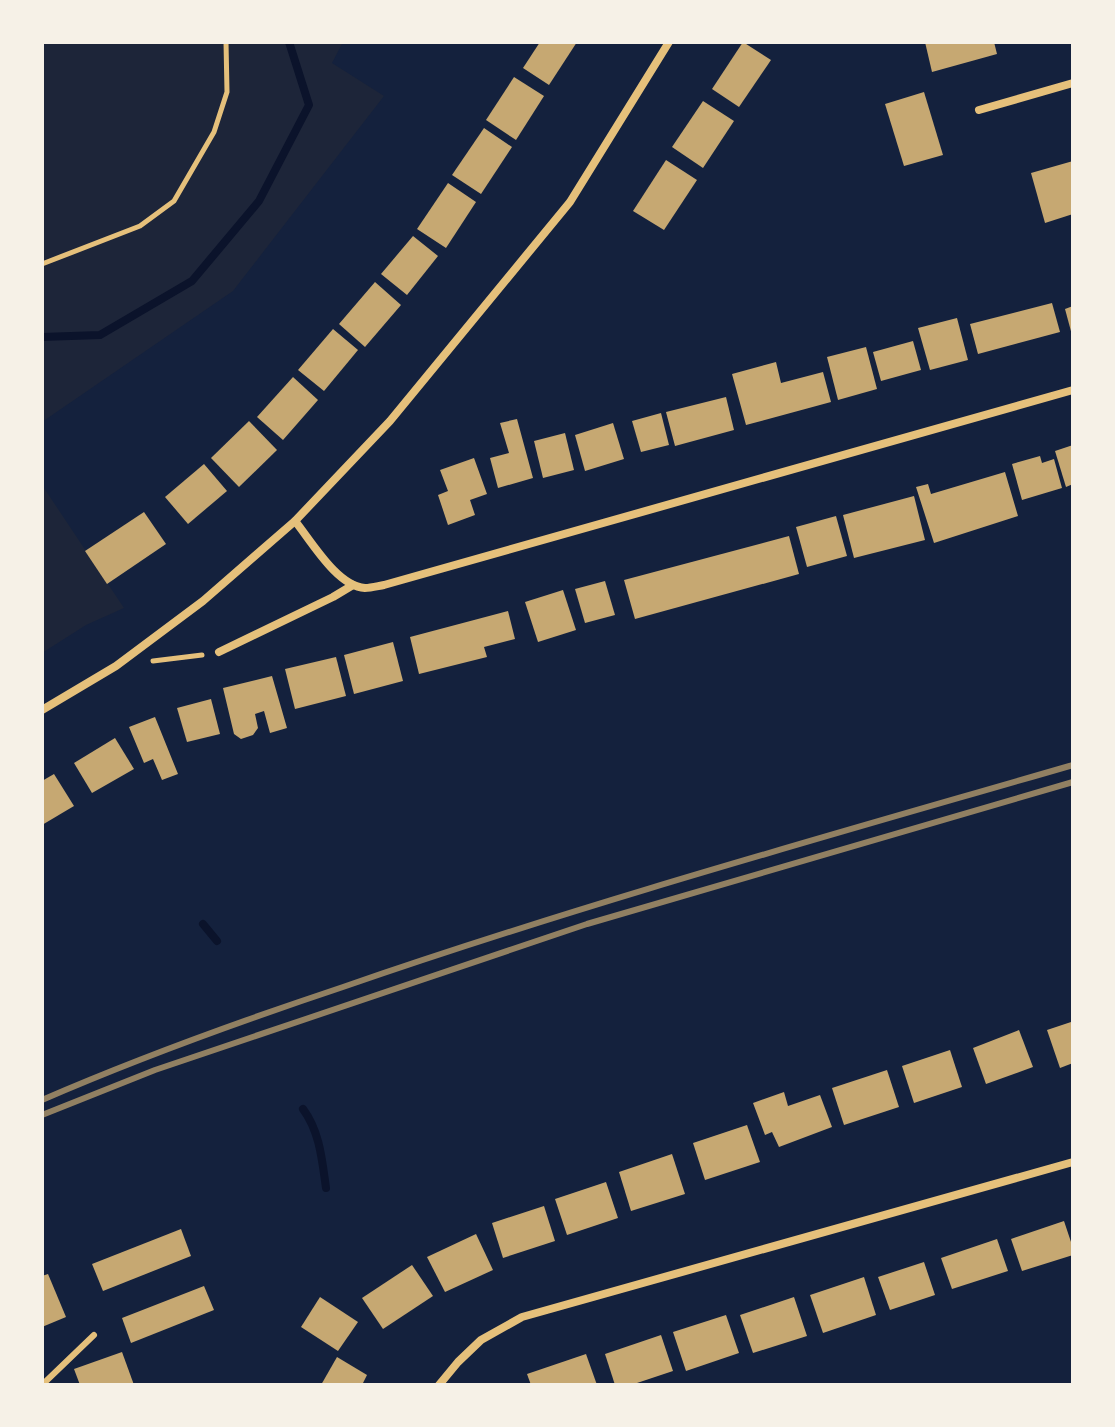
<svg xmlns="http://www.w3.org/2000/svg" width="1115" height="1427" font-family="Ubuntu,sans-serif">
  <rect width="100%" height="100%" fill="#14213d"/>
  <!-- green -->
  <g fill="#1d2539">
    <path d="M42,42H343L332,63L384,96L233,291L42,422Z"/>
    <path d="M42,485L124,608L86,625L42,653Z"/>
  </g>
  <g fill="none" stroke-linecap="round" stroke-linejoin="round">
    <!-- stream -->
    <g stroke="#0b132b" stroke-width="8">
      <path d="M42,337L100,335L192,281L259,201L309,105L289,42"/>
      <path d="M203,924L217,941"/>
      <path d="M303,1109C320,1132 322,1160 326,1188"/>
    </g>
  </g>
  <!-- building -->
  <g fill="#c6a872">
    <path d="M540,42H577L549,85L523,68Z"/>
    <path d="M743,42L771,60L739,107L712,89Z"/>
    <path d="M925,42H994L997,54L932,72Z"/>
    <path d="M514,77L544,96L516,140L486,120Z"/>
    <path d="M924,92L943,155L904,166L885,104Z"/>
    <path d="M703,101L734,121L703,168L672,147Z"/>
    <path d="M484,128L512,147L481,194L452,175Z"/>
    <path d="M666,160L697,180L664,230L633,211Z"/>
    <path d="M1073,161V214L1045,223L1031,173Z"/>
    <path d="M448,183L476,202L446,248L417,229Z"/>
    <path d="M413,236L438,256L407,295L381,274Z"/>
    <path d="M375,282L401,305L365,347L339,324Z"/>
    <path d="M1052,303L1060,332L978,354L970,324Z"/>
    <path d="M1073,306V335H1072L1065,309Z"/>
    <path d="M957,318L968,360L930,370L918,328Z"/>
    <path d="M333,329L358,350L324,391L298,370Z"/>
    <path d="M913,341L921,370L881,381L873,352Z"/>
    <path d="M866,347L877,389L838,400L827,357Z"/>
    <path d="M776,362L781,383L823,372L831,402L746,425L732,374Z"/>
    <path d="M293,377L318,400L283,440L257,417Z"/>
    <path d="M726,397L734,430L675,446L666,412Z"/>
    <path d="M661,413L669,445L641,452L632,421Z"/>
    <path d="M517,419L533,478L498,488L490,458L509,453L500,423Z"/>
    <path d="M249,421L277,450L239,487L211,458Z"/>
    <path d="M613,423L624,459L585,471L575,435Z"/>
    <path d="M565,433L574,470L543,478L534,441Z"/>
    <path d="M1073,445V484L1066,487L1055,451Z"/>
    <path d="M1040,456L1042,463L1054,459L1062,488L1022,500L1012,464Z"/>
    <path d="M474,458L487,494L470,500L475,515L448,525L438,495L448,491L440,470Z"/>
    <path d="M204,464L227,491L188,524L165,497Z"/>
    <path d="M1005,472L1018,516L934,543L916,487L928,484L931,494Z"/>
    <path d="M914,496L925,540L854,558L843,515Z"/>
    <path d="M144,512L166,544L107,584L85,551Z"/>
    <path d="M836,516L847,556L807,567L796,527Z"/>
    <path d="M789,536L799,574L635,619L624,580Z"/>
    <path d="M605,581L615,615L585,623L575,589Z"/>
    <path d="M563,590L576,630L538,642L525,602Z"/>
    <path d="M508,611L515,639L484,647L487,657L419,674L410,637Z"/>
    <path d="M393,642L403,681L354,694L344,655Z"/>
    <path d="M336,657L346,696L295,709L285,669Z"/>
    <path d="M272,676L287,728L270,733L264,711L255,714L258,728L253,735L241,739L234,734L223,688Z"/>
    <path d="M211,699L220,734L187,742L177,708Z"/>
    <path d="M155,717L178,774L162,780L153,759L144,763L129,727Z"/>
    <path d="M115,738L134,769L92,793L74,763Z"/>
    <path d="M54,774L74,806L42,825V781Z"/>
    <path d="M1071,1022L1073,1028V1063L1060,1068L1047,1030Z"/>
    <path d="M1019,1030L1033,1067L986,1084L973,1048Z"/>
    <path d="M950,1050L962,1087L914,1103L902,1066Z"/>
    <path d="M887,1070L899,1107L844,1125L832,1088Z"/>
    <path d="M784,1092L788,1106L820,1095L832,1127L779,1147L772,1132L765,1135L753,1103Z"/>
    <path d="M747,1125L760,1162L705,1180L693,1143Z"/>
    <path d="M672,1154L685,1194L631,1211L619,1172Z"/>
    <path d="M606,1182L618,1218L567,1235L555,1199Z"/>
    <path d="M544,1206L555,1241L503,1258L492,1223Z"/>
    <path d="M1064,1221L1073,1248V1255L1022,1271L1011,1239Z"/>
    <path d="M181,1229L191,1256L103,1291L92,1264Z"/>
    <path d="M476,1234L493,1270L445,1292L427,1257Z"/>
    <path d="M997,1239L1008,1271L952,1289L941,1258Z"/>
    <path d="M924,1262L935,1295L890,1310L878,1277Z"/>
    <path d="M412,1265L433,1296L383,1329L362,1298Z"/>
    <path d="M48,1274L66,1317L42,1327V1276Z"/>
    <path d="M864,1277L876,1315L823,1333L810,1295Z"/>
    <path d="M204,1286L214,1310L131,1343L122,1318Z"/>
    <path d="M320,1297L358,1322L338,1351L301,1327Z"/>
    <path d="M794,1297L807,1336L753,1353L740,1315Z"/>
    <path d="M726,1315L739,1353L686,1371L673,1332Z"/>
    <path d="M661,1335L673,1371L631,1385H615L605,1354Z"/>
    <path d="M122,1352L134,1385H80L74,1369Z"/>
    <path d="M586,1354L597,1385H531L527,1374Z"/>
    <path d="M337,1357L367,1375L362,1385H321Z"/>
  </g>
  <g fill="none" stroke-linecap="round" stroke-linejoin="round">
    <!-- path -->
    <g stroke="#e5c07b" stroke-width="5">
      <path d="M42,264L140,226L174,201L214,132L227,92L226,42"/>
      <path d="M153,661L202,655"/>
    </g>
    <!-- service -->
    <path stroke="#e5c07b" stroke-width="6" d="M42,1385L94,1335"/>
    <!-- minor -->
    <g stroke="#e5c07b" stroke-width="8">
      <path d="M979,110L1073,83"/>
      <path d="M295,521C312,542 337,586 365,588C371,588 378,586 384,585L1073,390"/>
      <path d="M219,652L333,597L353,585"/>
      <path d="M42,710L116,666L203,601L295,521L390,421L570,202L669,42"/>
      <path d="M439,1385L458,1362L481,1340L522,1317L1073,1162"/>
    </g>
    <!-- rail -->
    <g stroke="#918062" stroke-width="6">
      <path d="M42,1100C141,1057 241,1021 343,987C583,904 828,836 1073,765"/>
      <path d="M42,1115L155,1070L587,924L1073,782"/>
    </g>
  </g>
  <!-- border -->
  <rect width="1115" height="1427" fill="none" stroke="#f6f1e7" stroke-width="88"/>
</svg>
